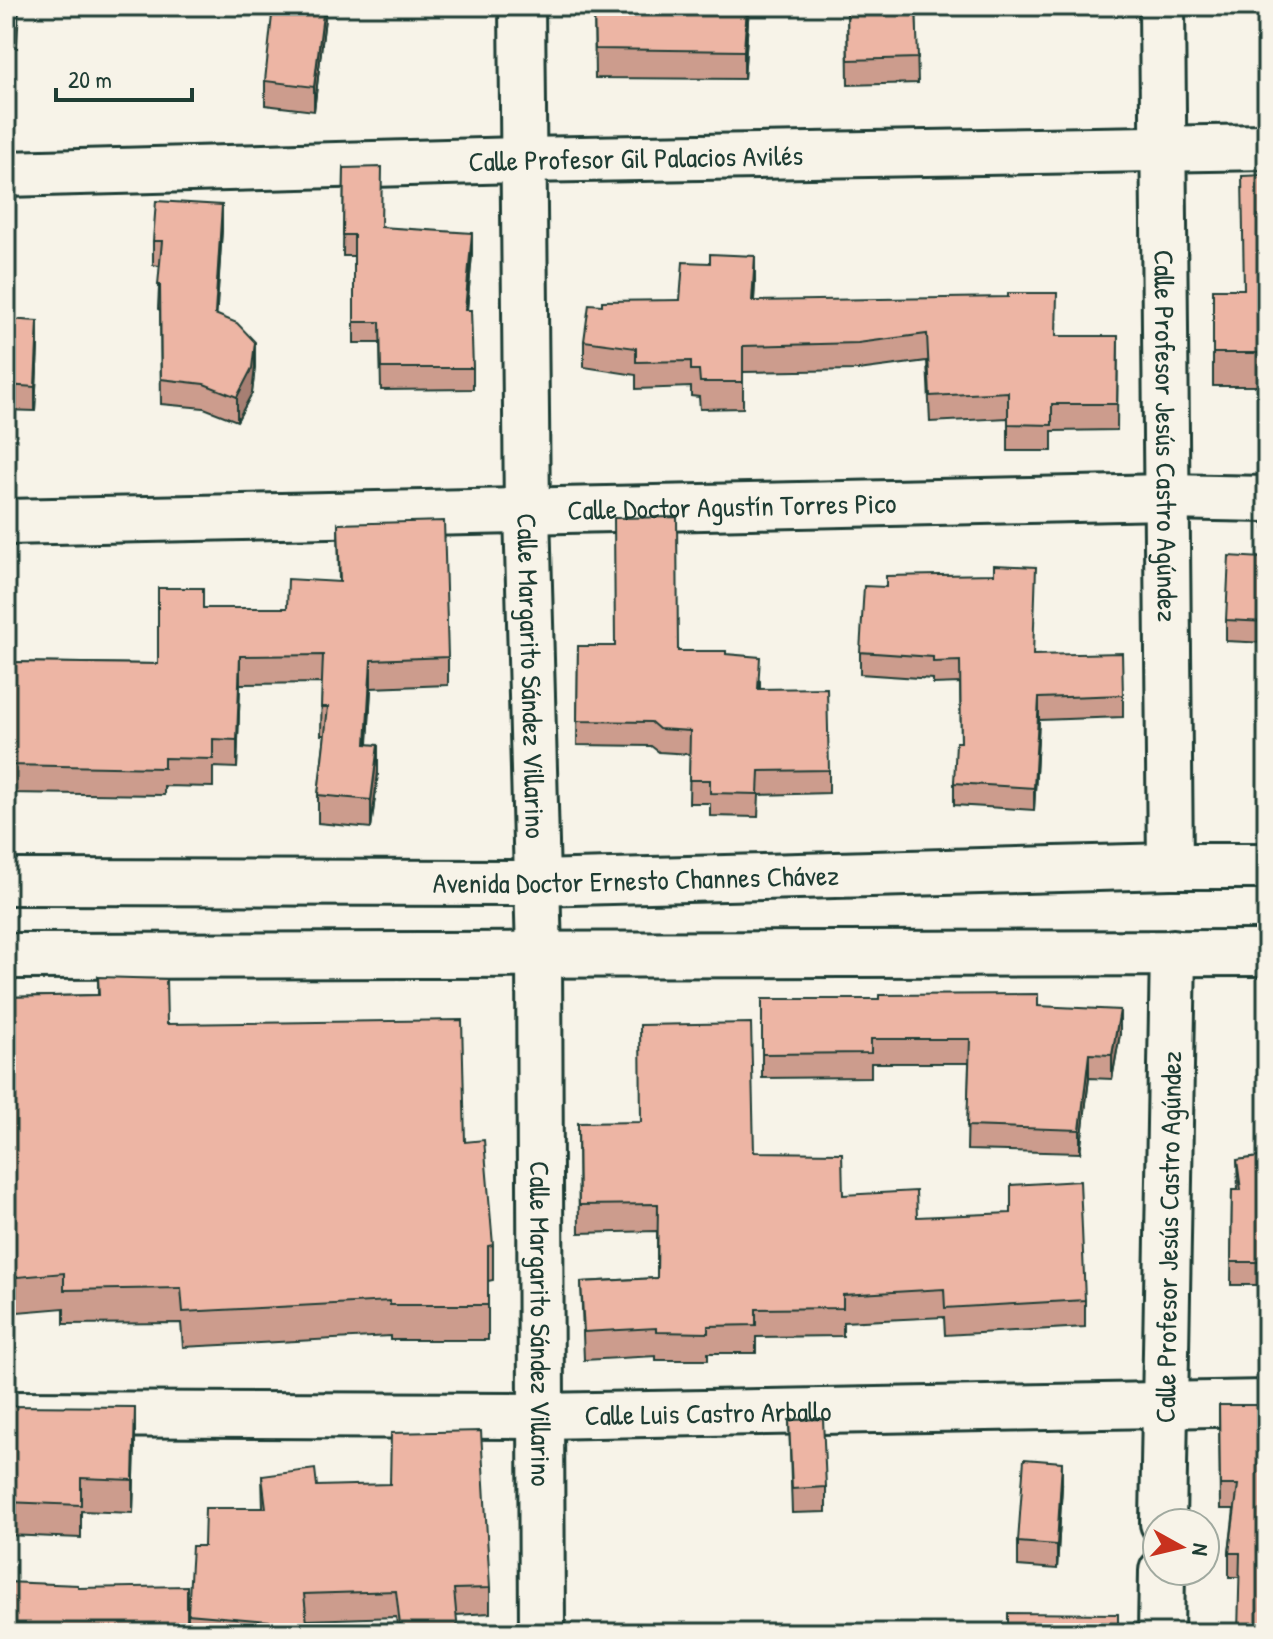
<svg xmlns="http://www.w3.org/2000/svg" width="1273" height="1639" font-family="'Patrick Hand',sans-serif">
  <rect width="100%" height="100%" fill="#f7f3e8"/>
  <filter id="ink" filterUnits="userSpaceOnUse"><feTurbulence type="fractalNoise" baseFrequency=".0125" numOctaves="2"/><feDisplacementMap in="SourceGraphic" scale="16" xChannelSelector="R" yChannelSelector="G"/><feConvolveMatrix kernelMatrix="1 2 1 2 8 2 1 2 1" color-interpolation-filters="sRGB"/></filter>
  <g filter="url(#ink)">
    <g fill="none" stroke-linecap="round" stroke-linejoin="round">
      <defs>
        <g id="minor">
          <path id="s1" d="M522,6L527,512L539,953L542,1633"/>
          <path id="s2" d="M1162,6L1170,866"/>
          <path id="s3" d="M6,174L523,160L1267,147"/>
          <path id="s4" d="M6,522L1166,497L1267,499"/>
          <path id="s5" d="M6,882L536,883L1170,866H1267"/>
          <path d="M6,956L1267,953"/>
          <path id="s6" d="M6,1414L540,1416L1267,1403"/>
          <path id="s7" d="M1163,1523L1173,952"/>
          <path d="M1161,1633L1162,1571"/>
        </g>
      </defs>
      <!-- minor casing -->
      <use href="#minor" stroke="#1f3d34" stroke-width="50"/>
      <!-- minor -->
      <use href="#minor" stroke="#f7f3e8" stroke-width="44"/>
    </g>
    <!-- wall -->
    <g fill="#cc9c8d" stroke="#1f3d34" stroke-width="2">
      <path d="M6,6H19L17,48H6Z"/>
      <path d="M325,6V18L314,111L265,105V81Z"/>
      <path d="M594,6H749L744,79L595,78Z"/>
      <path d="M847,6H916L918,83L848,85Z"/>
      <path d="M344,168L381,227L472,254L467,310L473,368V389L381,390L380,343H354V256H343Z"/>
      <path d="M1267,175V386H1213V289H1244Z"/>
      <path d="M222,229L216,315L255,367L252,393L237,421L204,408L161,404L160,310L158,309L160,266L153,265V241Z"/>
      <path d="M755,283L754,301L1057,336H1118L1117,430L1052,431V451H1008V418L930,422L927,361L858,370L743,372V408L700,409L699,397L691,396V387L636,389V375L584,367V341L602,305L680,300Z"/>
      <path d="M6,319L38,345L35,411L6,410Z"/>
      <path d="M1267,503V643L1226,641V620L1263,558Z"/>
      <path d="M338,524L448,657V685L371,688L368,744L378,773L371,828L318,823V795L325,735H321L322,683L240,684L237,768L213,767V787L164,786V795L6,793V662L158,664L203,608H287L339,582Z"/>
      <path d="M578,646L678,651L726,654L760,681V689L829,770V793L759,795L758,817L710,816V803H689L690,754L659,752L651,746L577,745Z"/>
      <path d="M860,652L1034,655L1123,695V717L1039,720L1034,810L954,805V783L961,742L960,683L933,684V679L860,674Z"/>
      <path d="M98,977L167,1024L465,1142L493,1245V1280L488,1281V1340H390V1336L183,1347L181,1323L64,1324V1308L6,1313V997L98,995Z"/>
      <path d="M762,999L1038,1006L1120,1034L1112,1079L1089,1078L1080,1153L967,1150L969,1063H871V1077L762,1078Z"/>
      <path d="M578,1123L754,1152L843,1195L917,1217L1085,1300V1327L945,1335L944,1317L843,1322V1336L756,1337V1353H708V1360H656V1356L584,1360L581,1282L657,1278V1231L579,1233Z"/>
      <path d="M1267,1156V1285H1231L1232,1190H1238L1237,1160Z"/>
      <path d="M1219,1405H1267L1240,1577H1229V1553L1234,1509H1220Z"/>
      <path d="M6,1406L135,1440L133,1513L81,1511V1538L6,1535Z"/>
      <path d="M789,1420L826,1487V1512L792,1513Z"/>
      <path d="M262,1476L317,1486L490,1588V1613L456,1615L458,1633H398L396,1617L307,1620L308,1633H188V1614L204,1546L263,1508Z"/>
      <path d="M1062,1486L1057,1569L1018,1566V1542Z"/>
    </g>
    <!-- shaded-wall -->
    <g fill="#a67f73" stroke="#1f3d34" stroke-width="2">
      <path d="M324,6H325V18L314,111V87Z"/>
      <path d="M747,6H749L744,79V51Z"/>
      <path d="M222,205V229L215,339V314Z"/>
      <path d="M472,233V254L465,332V310Z"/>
      <path d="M755,256V283L752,328V301Z"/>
      <path d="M38,321V345L35,411V387Z"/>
      <path d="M255,342V367L252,393L237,421V397Z"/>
      <path d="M240,656V684L237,768V740Z"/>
      <path d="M371,660V688L366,772V744Z"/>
      <path d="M1039,698V720L1034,810V788Z"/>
      <path d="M378,745V773L371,828V800Z"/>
      <path d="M1120,1010V1034L1112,1079V1055Z"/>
      <path d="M1089,1054V1078L1080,1153V1130Z"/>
      <path d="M135,1407V1440L133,1513V1480Z"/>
      <path d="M1062,1462V1486L1057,1569V1545Z"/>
    </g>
    <!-- building -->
    <g fill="#edb5a4" stroke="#1f3d34" stroke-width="2">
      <path d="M6,6H18L17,23H6Z"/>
      <path d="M273,6H324L314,87L265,81Z"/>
      <path d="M594,6H747L744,51L595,49Z"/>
      <path d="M847,6H916L918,58L848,60Z"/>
      <path d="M382,167L381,227L472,233L465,310H471L473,368H381L380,322H354V235H343L344,168Z"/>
      <path d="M1267,175V353H1213V289H1244L1242,176Z"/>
      <path d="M156,201L222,205L215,314L237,323L255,342L252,368L237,397L204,384L161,379L160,285H158L162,241H153Z"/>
      <path d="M710,254L755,256L752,301L1008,297V293H1057L1056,336H1118L1117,404H1052V425L1008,424V392L930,396L927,334L858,343L743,346V382H700L699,370H691V361L636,362V348L584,341L589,304L602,305V301L680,300L683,262L710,263Z"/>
      <path d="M6,319L38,321L35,387L6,385Z"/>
      <path d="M1266,503H1267V622L1226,620L1229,556L1263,558Z"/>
      <path d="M677,517L678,651H726V654L760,657L758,689L827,688L829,770L759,771L758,794L710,793V780H689L690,731L659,729L651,722L577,721L578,646H615L614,518Z"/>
      <path d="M444,521L448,657L371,660L366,744L378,745L371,800L318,795L328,707H321L323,655L240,656L237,740L213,739V759L164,758V768L6,765V662L158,664V588H203V608H287L288,579L340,582L338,524Z"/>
      <path d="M994,565L1036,567L1033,655L1122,653L1123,695L1039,698L1034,788L954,783L956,742H961L960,661L933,662V657L860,652L864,586L886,587V576L994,574Z"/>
      <path d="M98,977L166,979L167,1024L462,1020L465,1142L484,1140L493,1245L488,1246V1305H390V1301L183,1312L181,1288L64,1290V1273L6,1278V997L99,995Z"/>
      <path d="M1038,994V1006L1120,1010L1112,1055L1089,1054L1080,1130L967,1126L970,1039H871V1053L762,1054V999H879V995Z"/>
      <path d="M751,1023L754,1152L842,1153L843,1195L916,1191L917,1217L1011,1213V1185L1080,1181L1085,1300L945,1308L944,1289L843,1295V1308L756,1309V1325L708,1326V1333L656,1332V1328L584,1332L581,1282L657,1278L658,1204L579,1205L578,1123L641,1122L640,1025Z"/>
      <path d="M1267,1156V1262H1231L1232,1190H1241L1237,1160Z"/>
      <path d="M1219,1405H1267V1633H1238L1240,1553H1229L1238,1485H1220Z"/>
      <path d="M6,1406L135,1407L133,1480L81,1478V1505L6,1502Z"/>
      <path d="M823,1419L826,1487L792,1489L789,1420Z"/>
      <path d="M481,1431L490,1588L454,1589L458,1633H401L396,1591L304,1594L308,1633H270L269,1621L188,1614L192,1546H204L205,1508H266L262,1476L315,1469L317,1486L390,1484L391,1433Z"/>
      <path d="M1024,1459L1062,1462L1057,1545L1018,1542Z"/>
      <path d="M6,1570V1582L78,1585V1588L187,1586V1633H6Z"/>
      <path d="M1008,1613L1118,1614V1633H1008Z"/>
      <path d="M851,1630V1633H791L790,1632Z"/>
    </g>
  </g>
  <g text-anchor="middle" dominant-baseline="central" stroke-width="7" stroke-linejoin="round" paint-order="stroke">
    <!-- street labels -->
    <g font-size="28" fill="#1f3d34" stroke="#f7f3e8">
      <text stroke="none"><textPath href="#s3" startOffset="630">Calle Profesor Gil Palacios Avilés</textPath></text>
      <text stroke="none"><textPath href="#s2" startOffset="430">Calle Profesor Jesús Castro Agúndez</textPath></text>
      <text stroke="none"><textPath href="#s4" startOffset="726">Calle Doctor Agustín Torres Pico</textPath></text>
      <text stroke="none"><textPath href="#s1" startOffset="670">Calle Margarito Sández Villarino</textPath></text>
      <text stroke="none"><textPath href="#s5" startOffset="630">Avenida Doctor Ernesto Channes Chávez</textPath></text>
      <text stroke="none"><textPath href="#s7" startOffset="286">Calle Profesor Jesús Castro Agúndez</textPath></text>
      <text stroke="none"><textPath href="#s1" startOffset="1318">Calle Margarito Sández Villarino</textPath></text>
      <text stroke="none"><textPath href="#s6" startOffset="702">Calle Luis Castro Arballo</textPath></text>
    </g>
  </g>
  <!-- margin -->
  <rect width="1273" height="1639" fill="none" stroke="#f7f3e8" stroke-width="32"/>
  <rect x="16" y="16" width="1241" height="1607" fill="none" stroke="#1f3d34" stroke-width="3" filter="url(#ink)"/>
  <!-- north arrow -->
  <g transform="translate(1181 1547) rotate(98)"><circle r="38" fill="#f7f3e8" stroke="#a1aaa0" stroke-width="2"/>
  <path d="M0-6L14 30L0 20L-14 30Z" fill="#c8321e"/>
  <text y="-12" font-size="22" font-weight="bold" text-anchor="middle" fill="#1f3d34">N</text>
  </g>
  <!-- scale -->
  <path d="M56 88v12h136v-12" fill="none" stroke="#1f3d34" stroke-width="4"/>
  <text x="68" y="88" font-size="24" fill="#1f3d34" stroke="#f7f3e8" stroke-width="6" paint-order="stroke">20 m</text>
</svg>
